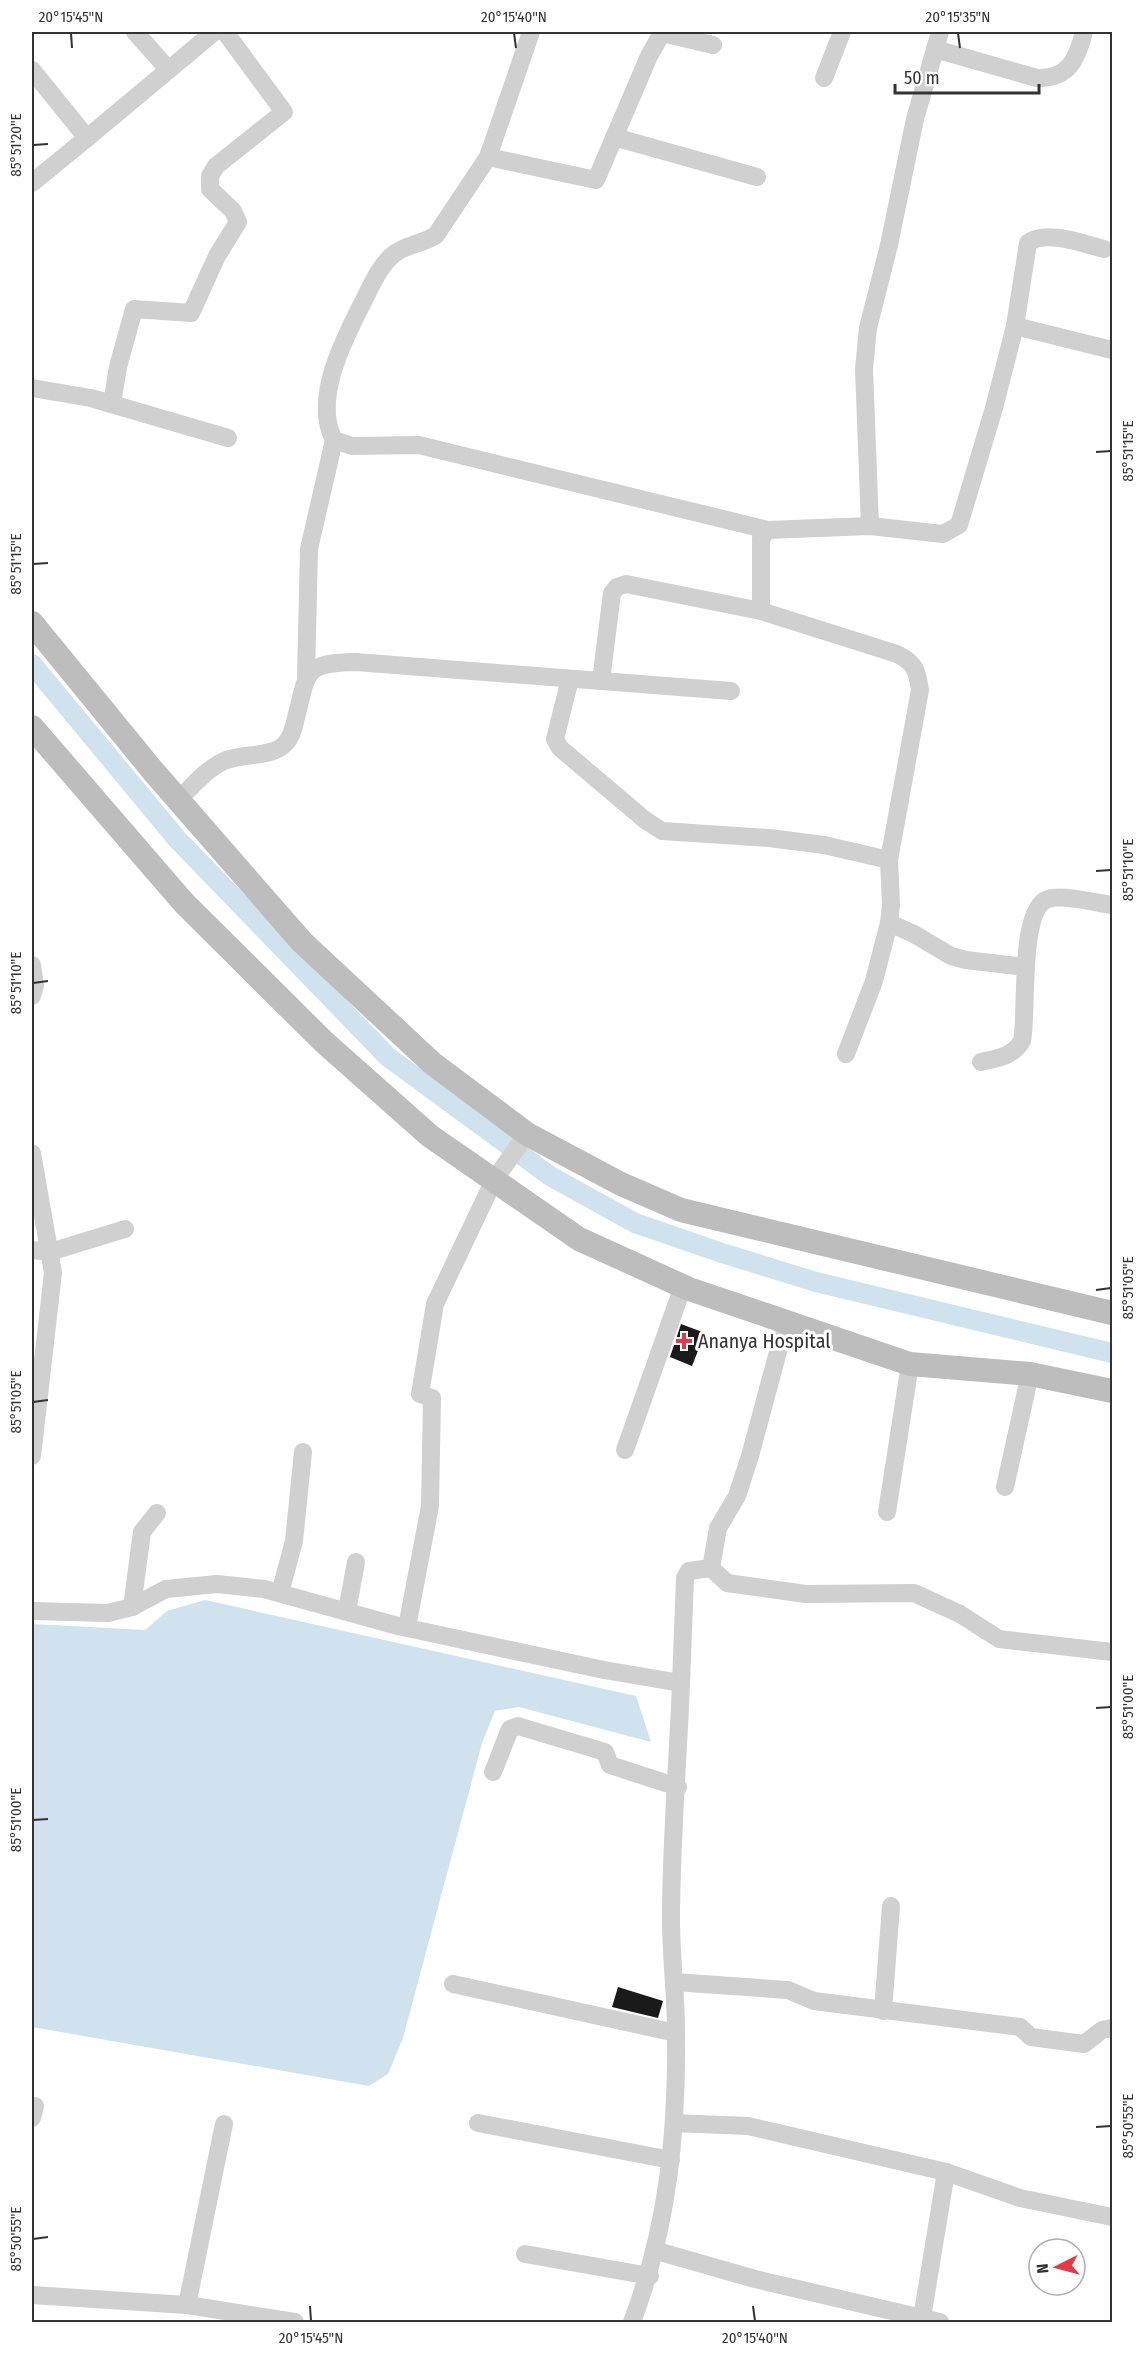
<svg xmlns="http://www.w3.org/2000/svg" width="1144" height="2354" font-family="'Fira Sans Condensed',sans-serif">
  <rect width="100%" height="100%" fill="#fff"/>
  <!-- water -->
  <path fill="#cfe2ee" d="M205,1600L636,1696L651,1742L519,1707L495,1711L482,1743L403,2038L388,2074L369,2086L32,2027V1624L145,1630L167,1611Z"/>
  <g fill="none" stroke-linecap="round" stroke-linejoin="round">
    <!-- canal -->
    <path stroke="#cfe2ee" stroke-width="20" d="M32,664L177,839L388,1057L550,1176L635,1223L722,1253L816,1282L1112,1353"/>
  </g>
  <!-- building -->
  <g fill="#1a1a1a">
    <path d="M681,1324L705,1333L692,1366L670,1357Z"/>
    <path d="M618,1987L663,2001L658,2018L612,2007Z"/>
  </g>
  <g fill="none" stroke-linecap="round" stroke-linejoin="round">
    <!-- street -->
    <g stroke="#d0d0d0" stroke-width="18">
      <path d="M135,32L167,68"/>
      <path d="M531,32L488,157L436,235C423,244 407,244 394,254C380,265 372,284 364,300C345,337 312,399 334,440L352,446L419,445L768,530"/>
      <path d="M935,49L1037,78C1069,79 1077,59 1084,32"/>
      <path d="M32,70L87,138L214,32"/>
      <path d="M824,78L842,32"/>
      <path d="M614,137L757,177"/>
      <path d="M488,157L596,180L649,56L662,33L713,45"/>
      <path d="M32,183L87,138"/>
      <path d="M1015,326L1112,350"/>
      <path d="M32,388L91,398L228,438"/>
      <path d="M112,404L118,367L134,309L191,313L217,256L238,222L233,211L210,189V176L216,166L284,112L225,32"/>
      <path d="M870,526L864,369L868,328L889,245L915,119L940,32"/>
      <path d="M761,611V538L768,530L870,526L943,534L959,525L994,408L1015,326L1028,243C1045,229 1084,244 1104,249"/>
      <path d="M306,676L309,549L334,440"/>
      <path d="M570,679L555,739L560,748L645,820L662,831L769,838L824,845L889,860"/>
      <path d="M601,681L612,593L617,587L626,584L761,611L897,654C915,663 917,670 920,690L889,860L891,905L889,923L874,981L846,1054"/>
      <path d="M178,800C192,787 206,769 224,761C242,753 271,758 285,744C292,737 294,726 296,718C308,671 303,663 356,662L731,691"/>
      <path d="M889,923L914,934L951,956L966,960L1026,967"/>
      <path d="M32,965L35,986L32,996"/>
      <path d="M981,1062C998,1058 1012,1057 1022,1041C1028,1013 1018,909 1048,899C1062,894 1097,903 1112,905"/>
      <path d="M32,1153L53,1273L32,1456"/>
      <path d="M32,1250L50,1252L125,1229"/>
      <path d="M625,1450L683,1286"/>
      <path d="M1005,1487L1030,1374"/>
      <path d="M887,1512L910,1364"/>
      <path d="M711,1568L727,1583L806,1594L914,1593L960,1614L999,1639L1112,1652"/>
      <path d="M280,1593L294,1541L303,1452"/>
      <path d="M132,1607L142,1532L157,1513"/>
      <path d="M32,1611L108,1613L132,1607L166,1589L217,1584L264,1589L398,1626L604,1670L681,1683C678,1762 671,1841 671,1919C671,1957 676,1995 676,2033C677,2135 668,2226 632,2322"/>
      <path d="M347,1611L356,1562"/>
      <path d="M407,1627L430,1506L432,1398L420,1394L435,1304L494,1180L527,1134"/>
      <path d="M681,1683L685,1578L689,1571L711,1568L718,1528L737,1496L750,1456L786,1322"/>
      <path d="M493,1772L510,1729L518,1726L605,1752L610,1765L678,1787"/>
      <path d="M675,1982L788,1990L814,2001L1020,2027L1031,2037L1084,2044L1102,2030L1112,2028"/>
      <path d="M453,1984L676,2033"/>
      <path d="M883,2011L891,1906"/>
      <path d="M32,2118L35,2106"/>
      <path d="M478,2123L671,2160"/>
      <path d="M674,2123L748,2126L946,2172L1020,2198L1112,2217"/>
      <path d="M657,2251L755,2279L922,2318"/>
      <path d="M525,2254L650,2276"/>
      <path d="M32,2295L187,2305L295,2322"/>
      <path d="M187,2305L224,2124"/>
      <path d="M940,2322L922,2318L946,2172"/>
    </g>
    <!-- secondary -->
    <g stroke="#bdbdbd" stroke-width="24">
      <path d="M32,623L153,771L302,942L432,1063L527,1134L621,1184L681,1210L1112,1313"/>
      <path d="M32,727L184,903L324,1042L430,1136L579,1239L689,1289L910,1364L1030,1374L1112,1391"/>
    </g>
  </g>
  <!-- ticks -->
  <path fill="none" stroke="#333" stroke-width="2" d="M71,33L72,48M514,33L516,48M958,33L960,48M33,145L48,144M1096,452L1111,451M33,564L48,563M1096,871L1111,870M33,983L48,981M1096,1290L1111,1288M33,1402L48,1400M1096,1708L1111,1707M33,1820L48,1819M1096,2127L1111,2126M33,2239L48,2237M310,2306L311,2321M753,2306L755,2321"/>
  <!-- markers -->
  <path fill="#e63946" stroke="#fff" stroke-width="2" d="M681 1332h6v6h6v6h-6v6h-6v-6h-6v-6h6z"/>
  <g text-anchor="middle" dominant-baseline="central" stroke-width="6" stroke-linejoin="round" paint-order="stroke">
    <!-- poi labels -->
    <g font-size="20" fill="#333" stroke="#fff" text-anchor="start">
      <text x="698" y="1341">Ananya Hospital</text>
    </g>
  </g>
  <!-- border -->
  <rect width="1144" height="2354" fill="none" stroke="#ffffff" stroke-width="66"/>
  <!-- north arrow -->
  <g transform="translate(1057 2267) rotate(264)"><circle r="28" fill="#ffffff" stroke="#adadad" stroke-width="1.5"/>
  <path d="M0-4.5L10 22L0 15L-10 22Z" fill="#e63946"/>
  <text y="-9" font-size="16" font-weight="bold" text-anchor="middle" fill="#333333">N</text>
  </g>
  <!-- scale -->
  <path d="M895 84v9h144v-9" fill="none" stroke="#333333" stroke-width="3"/>
  <text x="904" y="84" font-size="18" fill="#333333" stroke="#ffffff" stroke-width="4.5" paint-order="stroke">50 m</text>
  <rect x="33" y="33" width="1078" height="2288" fill="none" stroke="#333" stroke-width="2"/>
  <g font-size="15" text-anchor="middle" fill="#333">
    <text x="71" y="22">20°15'45"N</text>
    <text x="514" y="22">20°15'40"N</text>
    <text x="958" y="22">20°15'35"N</text>
    <text transform="translate(16 145) rotate(-90)" y="5">85°51'20"E</text>
    <text transform="translate(1128 451) rotate(-90)" y="5">85°51'15"E</text>
    <text transform="translate(16 564) rotate(-90)" y="5">85°51'15"E</text>
    <text transform="translate(1128 870) rotate(-90)" y="5">85°51'10"E</text>
    <text transform="translate(16 983) rotate(-90)" y="5">85°51'10"E</text>
    <text transform="translate(1128 1288) rotate(-90)" y="5">85°51'05"E</text>
    <text transform="translate(16 1402) rotate(-90)" y="5">85°51'05"E</text>
    <text transform="translate(1128 1707) rotate(-90)" y="5">85°51'00"E</text>
    <text transform="translate(16 1820) rotate(-90)" y="5">85°51'00"E</text>
    <text transform="translate(1128 2126) rotate(-90)" y="5">85°50'55"E</text>
    <text transform="translate(16 2239) rotate(-90)" y="5">85°50'55"E</text>
    <text x="311" y="2343">20°15'45"N</text>
    <text x="755" y="2343">20°15'40"N</text>
  </g>
</svg>
